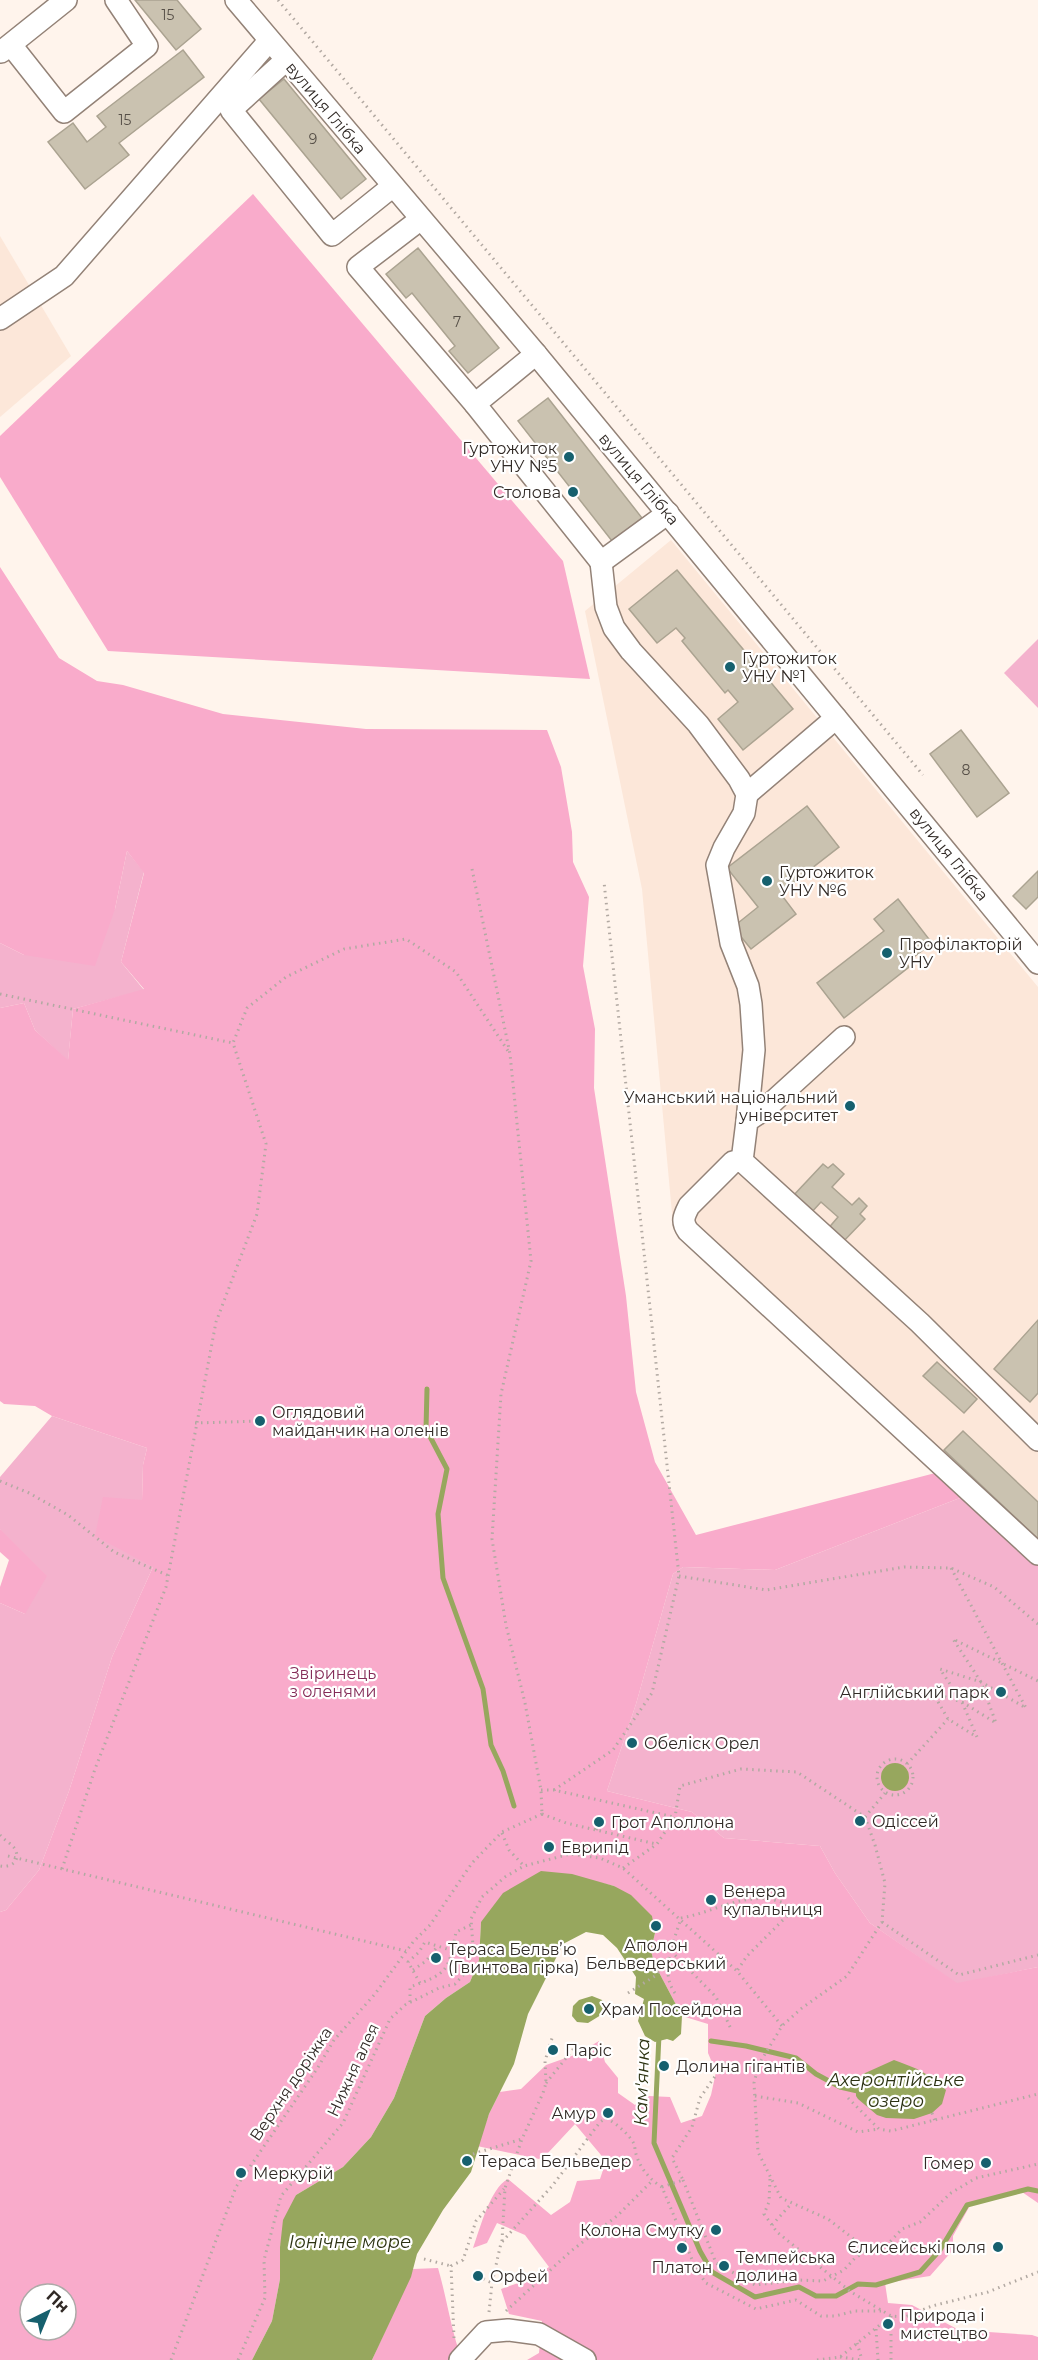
<svg xmlns="http://www.w3.org/2000/svg" width="1038" height="2360" font-family="Montserrat,sans-serif">
  <rect width="100%" height="100%" fill="#fff4ec"/>
  <!-- built -->
  <g fill="#fce7d9">
    <path d="M0,236L71,356L0,417Z"/>
    <path d="M671,540L1038,987V1558L673,1224L642,889L585,611Z"/>
  </g>
  <!-- green -->
  <g fill="#f4b2cd">
    <path d="M1038,639V708L1004,673Z"/>
    <path d="M127,851L144,872L121,962L144,990L73,1009L68,1061L35,1030L24,1003L0,1008V943L24,955L115,909Z"/>
    <path d="M52,1416L147,1448L143,1465L142,1501L153,1567L112,1657L69,1791L39,1870L6,1910L0,1912V1603L25,1614L0,1529V1477Z"/>
    <path d="M965,1496L1038,1562V1967L957,1984L870,1923L835,1873L820,1846L724,1838L692,1812L607,1791L636,1704L673,1574L683,1567L775,1570Z"/>
  </g>
  <!-- forest -->
  <g fill="#f9abcb" fill-rule="evenodd">
    <path d="M253,194L563,561L590,679L108,651L0,477V436Z"/>
    <path d="M0,567L59,658L97,681L123,685L223,714L366,729L547,730L561,767L572,832L573,862L589,897L583,966L595,1029L594,1088L626,1296L636,1392L655,1462L696,1535L943,1471L965,1496L775,1570L683,1567L673,1574L636,1704L607,1791L692,1812L724,1838L820,1846L835,1873L870,1923L957,1983L1038,1967V2203L1022,2192L972,2202L953,2236V2250L930,2276L885,2283L888,2303L912,2305L959,2330L1032,2335L1038,2337V2360H527L539,2353L542,2321L509,2314L501,2289L530,2279L549,2267L525,2235L497,2223L487,2243L473,2248C480,2229 490,2188 508,2179L551,2215L570,2202L577,2181L600,2179L606,2161L575,2124L547,2154L539,2159L477,2146L489,2114L500,2092L521,2089L546,2065L577,2054L599,2041L605,2062L618,2078V2093L635,2105L649,2096L670,2097L681,2123L702,2116L711,2095L716,2072L708,2053V2024L682,2016L654,1963L651,1950L655,1933L614,1886L593,1881L481,1922L479,1960L470,1982L446,1998L425,2016L394,2098L371,2137L343,2167L296,2195L280,2247V2279L272,2321L252,2360H0V1912L6,1910L39,1870L69,1791L112,1657L153,1567L95,1536L103,1497L142,1500L143,1465L147,1448L52,1416L35,1406L4,1404L0,1401V1008L24,1003L35,1030L68,1060L73,1009L144,989L121,962L144,873L127,851L115,909L95,966L24,955L0,943ZM30,2294H66V2330H30Z"/>
    <path d="M0,1529L47,1576L25,1614L0,1603V1587L9,1560L0,1552Z"/>
    <path d="M438,2268C447,2299 451,2330 462,2360H372L413,2269Z"/>
  </g>
  <!-- water -->
  <g fill="#97a75e">
    <circle cx="895" cy="1777" r="14"/>
    <path d="M541,1871L572,1874L614,1886L631,1895L652,1916L655,1933L651,1950L654,1963L682,2016L681,2034L673,2041L667,2039L655,2042L645,2036L638,2021L644,1999L635,1994L636,1977L617,1948L603,1935L586,1932L563,1944L528,2014L514,2064L489,2114L471,2172L443,2210L417,2254L411,2277L372,2360H252L272,2321L280,2279V2247L283,2220L296,2195L343,2167L371,2137L394,2098L425,2016L446,1998L470,1982L479,1960L481,1922L503,1893Z"/>
    <path d="M592,1996L602,2000L604,2005L601,2015L588,2023L577,2022L572,2016L573,2006L579,2000Z"/>
    <path d="M894,2060C914,2067 931,2074 946,2090L942,2104L932,2113L914,2119L886,2118L877,2115L858,2099L856,2096V2082L863,2074Z"/>
  </g>
  <g fill="none" stroke-linecap="round" stroke-linejoin="round">
    <!-- stream -->
    <g stroke="#97a75e" stroke-width="5">
      <path d="M427,1389L426,1429L447,1469L438,1514L443,1578L483,1689L491,1745L503,1771L514,1806"/>
      <path d="M659,2035L654,2143L700,2251L712,2272L755,2297L799,2287L816,2296H836L858,2284L876,2285L920,2272L940,2250L967,2205L1028,2189L1038,2191"/>
      <path d="M711,2041L746,2046L796,2058L816,2074L840,2087L862,2092"/>
    </g>
  </g>
  <!-- building -->
  <g fill="#cac2b0" stroke="#aba391" stroke-width="1.5">
    <path d="M135,0H177L201,29L176,50Z"/>
    <path d="M183,50L204,77L119,143L129,155L85,189L48,142L73,123L87,142L106,127L97,116Z"/>
    <path d="M284,79L366,179L341,199L259,99Z"/>
    <path d="M418,248L499,348L468,373L449,351L455,346L412,293L406,298L386,274Z"/>
    <path d="M548,398L642,518L612,541L518,421Z"/>
    <path d="M677,570L793,709L743,750L718,719L738,702L728,690L725,693L682,641L685,638L676,628L657,643L629,609Z"/>
    <path d="M961,730L1009,793L977,817L930,754Z"/>
    <path d="M807,806L839,847L780,893L796,914L751,949L733,927L758,907L727,868Z"/>
    <path d="M1038,871V897L1026,909L1013,896Z"/>
    <path d="M898,899L932,943L906,963L909,967L844,1018L817,983L884,931L874,919Z"/>
    <path d="M823,1164L828,1168L833,1164L844,1174L832,1187L852,1205L859,1198L867,1206L860,1214L865,1219L840,1245L826,1231L838,1217L821,1202L810,1214L792,1197Z"/>
    <path d="M1038,1320V1393L1030,1402L994,1369Z"/>
    <path d="M937,1362L977,1399L964,1413L923,1376Z"/>
    <path d="M963,1431L1038,1502V1539L944,1450Z"/>
  </g>
  <g fill="none" stroke-linecap="round" stroke-linejoin="round">
    <defs>
      <g id="minor">
        <path d="M236,0L536,354L1038,963"/>
        <path d="M11,45L64,112L147,46L116,0"/>
        <path d="M1,52L66,0"/>
        <path d="M286,60L231,110L332,235L393,186"/>
        <path d="M421,219L358,267L475,404"/>
        <path d="M0,319L64,276L269,41"/>
        <path d="M536,354L475,404L601,562L668,513"/>
        <path d="M601,562L606,607L614,628L631,651L698,724L739,779L747,794L744,813L724,848L717,865L731,943L748,986L751,1004L754,1050L747,1121"/>
        <path d="M747,794L836,718"/>
        <path d="M844,1037L765,1109L747,1121L742,1161L920,1323L1038,1440"/>
        <path d="M742,1161L733,1162L689,1206C684,1216 681,1221 688,1231L1038,1554"/>
        <path d="M460,2360L486,2332L508,2330L539,2334L585,2360"/>
      </g>
    </defs>
    <!-- minor casing -->
    <use href="#minor" stroke="#938277" stroke-width="24"/>
    <!-- path -->
    <g stroke="#b2a9a2" stroke-width="3" stroke-dasharray="1.5 4.5" stroke-linecap="butt">
      <path d="M278,0L923,775"/>
      <path d="M472,869L510,1054L531,1261L501,1394L492,1539L506,1625L525,1703L541,1790L542,1814"/>
      <path d="M0,994L233,1043"/>
      <path d="M195,1423L260,1421"/>
      <path d="M0,1481L29,1493L68,1515L114,1552L167,1575"/>
      <path d="M951,1568L1026,1708L981,1682L940,1669L962,1702L977,1737L948,1719L933,1693L962,1702L996,1723L981,1682L953,1639L1038,1681"/>
      <path d="M679,1576L766,1590L904,1567L951,1568L994,1587L1038,1624"/>
      <circle cx="895" cy="1777" r="18"/>
      <path d="M907,1764L948,1719"/>
      <path d="M541,1790H554L674,1817"/>
      <path d="M554,1790L613,1750L652,1693L679,1576L604,882"/>
      <path d="M542,1814L566,1823L656,1844"/>
      <path d="M865,1817L885,1793"/>
      <path d="M596,1830L599,1824"/>
      <path d="M502,1833L509,1850L524,1866"/>
      <path d="M0,1835C4,1840 12,1844 15,1849C21,1861 11,1868 0,1866"/>
      <path d="M8,1856L406,1951"/>
      <path d="M623,1868L657,1844L675,1817L680,1786L741,1769L797,1772L865,1817L875,1845L885,1883L882,1922L847,1976L802,2008L782,2026L759,2064L754,2083L758,2152L781,2198L828,2219L868,2250"/>
      <path d="M62,1869L95,1769L166,1587L216,1322L257,1214L266,1144L233,1043L247,1008L286,977L344,949L406,939L456,972L510,1054"/>
      <path d="M681,1918C716,1912 748,1889 784,1903L788,1915L747,1956L737,1971"/>
      <path d="M882,1922L959,1975L1038,1955"/>
      <path d="M671,1951L716,1997L732,2031"/>
      <path d="M413,1970L426,1961L437,1947"/>
      <path d="M420,1983L408,1962L419,1952L425,1942L447,1949L453,1953"/>
      <path d="M628,1993L655,1976L668,1960"/>
      <path d="M675,1993C659,1971 674,1942 681,1918"/>
      <path d="M410,2002V1987C449,1973 448,1971 456,1932L471,1925"/>
      <path d="M546,2083L575,2047"/>
      <path d="M755,2096L798,2103L858,2132L879,2129"/>
      <path d="M848,2098L879,2129L891,2131L1038,2094"/>
      <path d="M932,2113L935,2121"/>
      <path d="M473,2154L522,2139"/>
      <path d="M770,2179L769,2202L764,2214L777,2232L851,2292L891,2316L905,2317L932,2306L988,2292L1038,2272"/>
      <path d="M683,2180L716,2263L755,2285L798,2280L823,2281L844,2270L855,2258L868,2250L888,2244L902,2229L920,2222L951,2193L976,2178L1038,2164"/>
      <path d="M662,2187L683,2180L672,2158L692,2127L700,2098L727,2059"/>
      <path d="M772,2225L792,2203"/>
      <path d="M502,2241L505,2188L522,2139L543,2093L546,2083L545,2061L553,2035"/>
      <path d="M424,2259L451,2266"/>
      <path d="M478,2276L492,2283"/>
      <path d="M506,2311L571,2251L617,2216L652,2181"/>
      <path d="M489,2312L492,2283L501,2243L553,2185L600,2122L606,2118C616,2123 629,2134 634,2144C635,2147 635,2151 636,2154C640,2168 650,2180 662,2187L696,2269L706,2283L756,2309L796,2300L821,2316H835L855,2311H881"/>
      <path d="M891,2316V2360"/>
      <path d="M876,2329L878,2360"/>
      <path d="M454,2338L451,2266L463,2260L476,2221L504,2189"/>
      <path d="M857,2343L862,2360"/>
      <path d="M840,2357L861,2360"/>
      <path d="M171,2360L236,2187L317,2069L334,2040L375,1994L413,1942L430,1925L472,1863L502,1832L542,1814"/>
      <path d="M238,2360L265,2298L264,2260L281,2196L343,2123L390,2019L405,2005L439,1988L455,1984L467,1971L473,1946L471,1919L482,1897L505,1877L524,1866L570,1854L600,1858L623,1868L737,1971L782,2026"/>
      <path d="M817,2360L840,2357L891,2316"/>
    </g>
    <!-- minor -->
    <use href="#minor" stroke="#fff" stroke-width="21"/>
  </g>
  <!-- markers -->
  <g fill="#16606e" stroke="#fff" stroke-width="2">
    <circle cx="569" cy="457" r="6"/>
    <circle cx="573" cy="492" r="6"/>
    <circle cx="730" cy="667" r="6"/>
    <circle cx="767" cy="881" r="6"/>
    <circle cx="887" cy="953" r="6"/>
    <circle cx="850" cy="1106" r="6"/>
    <circle cx="260" cy="1421" r="6"/>
    <circle cx="1001" cy="1692" r="6"/>
    <circle cx="632" cy="1743" r="6"/>
    <circle cx="860" cy="1821" r="6"/>
    <circle cx="599" cy="1822" r="6"/>
    <circle cx="549" cy="1847" r="6"/>
    <circle cx="711" cy="1900" r="6"/>
    <circle cx="656" cy="1926" r="6"/>
    <circle cx="436" cy="1958" r="6"/>
    <circle cx="589" cy="2009" r="6"/>
    <circle cx="553" cy="2050" r="6"/>
    <circle cx="664" cy="2066" r="6"/>
    <circle cx="608" cy="2113" r="6"/>
    <circle cx="467" cy="2161" r="6"/>
    <circle cx="986" cy="2163" r="6"/>
    <circle cx="241" cy="2173" r="6"/>
    <circle cx="716" cy="2230" r="6"/>
    <circle cx="998" cy="2247" r="6"/>
    <circle cx="682" cy="2248" r="6"/>
    <circle cx="724" cy="2266" r="6"/>
    <circle cx="478" cy="2276" r="6"/>
    <circle cx="888" cy="2324" r="6"/>
  </g>
  <g text-anchor="middle" dominant-baseline="central" stroke-width="4.5" stroke-linejoin="round" paint-order="stroke">
    <!-- number labels -->
    <g font-size="14" fill="#575048">
      <text x="168" y="15">15</text>
      <text x="125" y="120">15</text>
      <text x="313" y="139">9</text>
      <text x="457" y="322">7</text>
      <text x="966" y="770">8</text>
    </g>
    <!-- street labels -->
    <g font-size="16" fill="#312a26" stroke="#fff">
      <text transform="translate(326 108) rotate(50)">вулиця Глібка</text>
      <text transform="translate(639 479) rotate(50)">вулиця Глібка</text>
      <text transform="translate(949 854) rotate(51)">вулиця Глібка</text>
      <text transform="translate(353 2070) rotate(-65)">Нижня алея</text>
      <text transform="translate(291 2084) rotate(-56)">Верхня доріжка</text>
    </g>
    <!-- poi labels -->
    <g font-size="16" fill="#312a26" stroke="#fff" text-anchor="start">
      <text x="557" y="448" text-anchor="end">Гуртожиток<tspan x="557" dy="18">УНУ №5</tspan></text>
      <text x="561" y="492" text-anchor="end">Столова</text>
      <text x="742" y="658">Гуртожиток<tspan x="742" dy="18">УНУ №1</tspan></text>
      <text x="779" y="872">Гуртожиток<tspan x="779" dy="18">УНУ №6</tspan></text>
      <text x="899" y="944">Профілакторій<tspan x="899" dy="18">УНУ</tspan></text>
      <text x="838" y="1097" text-anchor="end">Уманський національний<tspan x="838" dy="18">університет</tspan></text>
      <text x="272" y="1412">Оглядовий<tspan x="272" dy="18">майданчик на оленів</tspan></text>
      <text x="989" y="1692" text-anchor="end">Англійський парк</text>
      <text x="644" y="1743">Обеліск Орел</text>
      <text x="872" y="1821">Одіссей</text>
      <text x="611" y="1822">Грот Аполлона</text>
      <text x="561" y="1847">Еврипід</text>
      <text x="723" y="1891">Венера<tspan x="723" dy="18">купальниця</tspan></text>
      <text x="656" y="1945" text-anchor="middle">Аполон<tspan x="656" dy="18">Бельведерський</tspan></text>
      <text x="448" y="1949">Тераса Бельв’ю<tspan x="448" dy="18">(Гвинтова гірка)</tspan></text>
      <text x="601" y="2009">Храм Посейдона</text>
      <text x="565" y="2050">Паріс</text>
      <text x="676" y="2066">Долина гігантів</text>
      <text x="596" y="2113" text-anchor="end">Амур</text>
      <text x="479" y="2161">Тераса Бельведер</text>
      <text x="974" y="2163" text-anchor="end">Гомер</text>
      <text x="253" y="2173">Меркурій</text>
      <text x="704" y="2230" text-anchor="end">Колона Смутку</text>
      <text x="986" y="2247" text-anchor="end">Єлисейські поля</text>
      <text x="736" y="2257">Темпейська<tspan x="736" dy="18">долина</tspan></text>
      <text x="682" y="2267" text-anchor="middle">Платон</text>
      <text x="490" y="2276">Орфей</text>
      <text x="900" y="2315">Природа і<tspan x="900" dy="18">мистецтво</tspan></text>
    </g>
    <!-- park labels -->
    <g font-size="16" fill="#842c58" stroke="#fff">
      <text x="333" y="1673">Звіринець<tspan x="333" dy="18">з оленями</tspan></text>
    </g>
    <!-- water labels -->
    <g font-size="18" font-style="italic" fill="#2d3313" stroke="#fff">
      <text x="896" y="2080">Ахеронтійське<tspan x="896" dy="21">озеро</tspan></text>
      <text transform="translate(642 2082) rotate(-88)">Кам'янка</text>
      <text x="350" y="2242">Іонічне море</text>
    </g>
  </g>
  <!-- north arrow -->
  <g transform="translate(48 2312) rotate(43)"><circle r="28" fill="#ffffff" stroke="#adaaa8" stroke-width="1.5"/>
  <path d="M0-4.5L10 22L0 15L-10 22Z" fill="#16606e"/>
  <text y="-9" font-size="16" font-weight="bold" text-anchor="middle" fill="#312a26">Пн</text>
  </g>
</svg>
